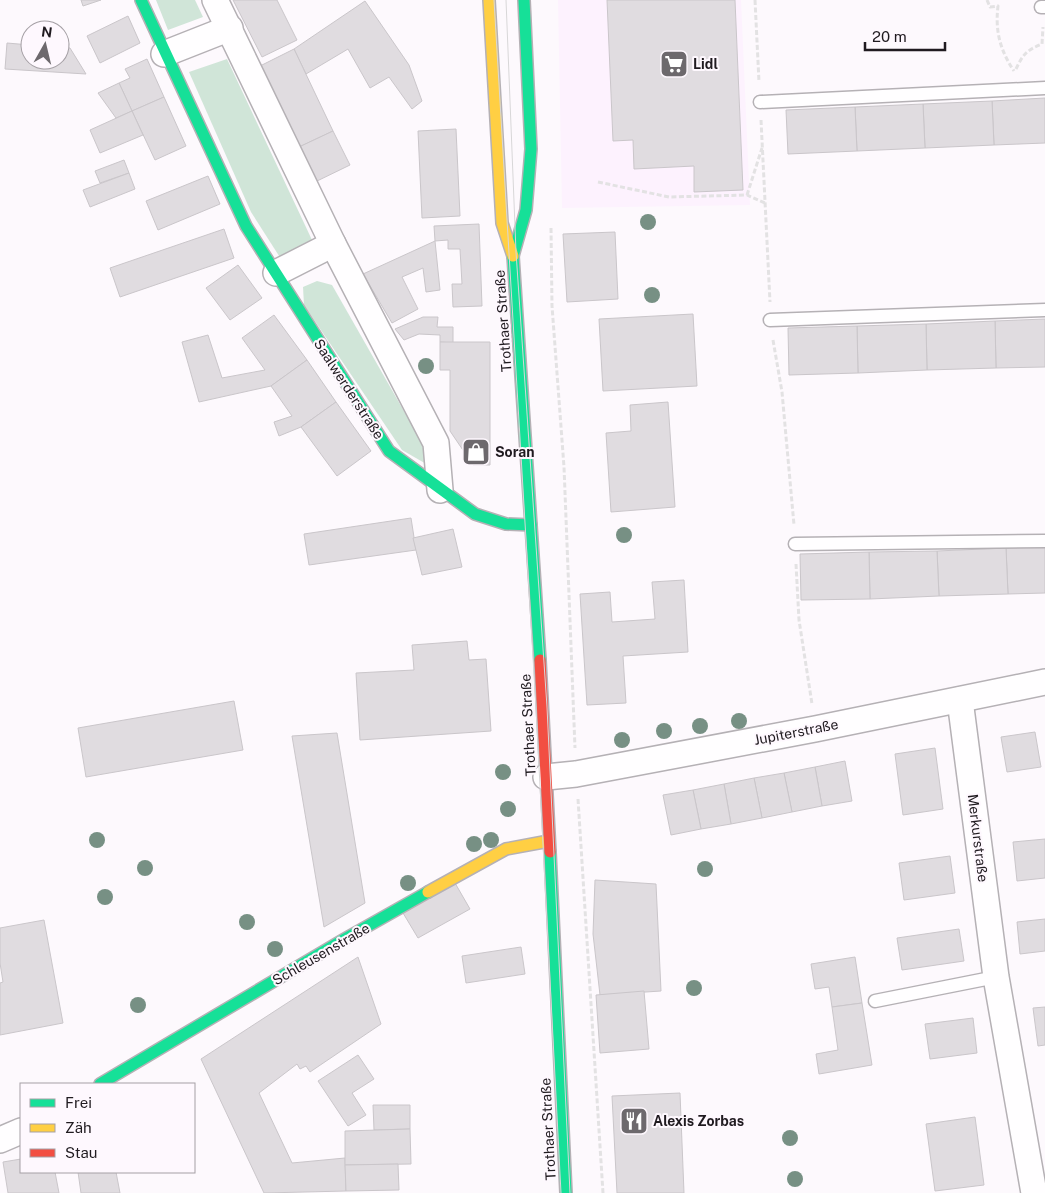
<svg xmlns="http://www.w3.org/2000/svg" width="1045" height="1193" font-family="'Public Sans',sans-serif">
  <rect width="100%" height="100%" fill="#fdf9fd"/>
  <!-- built -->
  <path fill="#fdf2fe" d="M558,0H741L750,205L562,208Z"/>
  <!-- green -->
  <g fill="#d0e5d8">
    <path d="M156,0H195L203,17L168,30Z"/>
    <path d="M227,59L312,240L281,259L251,212L189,72Z"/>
    <path d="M317,281L332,285L421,441L428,465L402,450L304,305L303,287Z"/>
  </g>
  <!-- building -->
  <g fill="#e0dce0" stroke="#cac6ca">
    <path d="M81,0H101L83,6Z"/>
    <path d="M233,0H277L297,40L262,57Z"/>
    <path d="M607,0H735L743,190L694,192V166L634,169L633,140L613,141Z"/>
    <path d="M365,1L409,65L422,101L412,109L389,77L370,88L348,49L306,74L294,49Z"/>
    <path d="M128,16L140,43L100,63L87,36Z"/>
    <path d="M7,43L30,45V60H60V47L70,48L86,74L5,69Z"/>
    <path d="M294,49L333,131L299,147L260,66Z"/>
    <path d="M147,59L164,97L132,111L119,83L130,78L125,69Z"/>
    <path d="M119,83L132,111L116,118L98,93Z"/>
    <path d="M164,97L186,146L155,160L132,111Z"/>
    <path d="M1045,98V143L994,145L992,101Z"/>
    <path d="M992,101L994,145L925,148L923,104Z"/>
    <path d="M923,104L925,148L857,151L855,107Z"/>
    <path d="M855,107L857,151L788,154L786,110Z"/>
    <path d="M132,111L143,135L100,153L90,130Z"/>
    <path d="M456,129L460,216L422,218L418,131Z"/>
    <path d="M333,131L350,165L315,182L299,147Z"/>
    <path d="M124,160L129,173L100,183L95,171Z"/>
    <path d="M129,173L135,189L90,207L83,190Z"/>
    <path d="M208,176L220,204L158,230L146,201Z"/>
    <path d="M479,224L482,306L453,307L452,284H462L460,249H448V240L435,241L434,226Z"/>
    <path d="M224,229L234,258L120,297L110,268Z"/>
    <path d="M615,232L618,299L567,302L563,234Z"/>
    <path d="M435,241L440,290L426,292L423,268L402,277L418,309L392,323L363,274Z"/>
    <path d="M238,265L262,298L230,320L206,288Z"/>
    <path d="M693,314L697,386L603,391L599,319Z"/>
    <path d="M274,315L307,360L271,386L199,402L182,342L208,335L222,378L265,370L242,338Z"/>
    <path d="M423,317H438L437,327H453V343L440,342V335L419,334L404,340L395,329Z"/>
    <path d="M1045,319V367L996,368L995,321Z"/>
    <path d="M995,321L996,368L927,370L926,324Z"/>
    <path d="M926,324L927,370L858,373L857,326Z"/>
    <path d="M857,326L858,373L789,375L788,328Z"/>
    <path d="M440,342H490V465H473L450,431V370H440Z"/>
    <path d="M307,360L336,402L301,427L279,436L274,422L292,416L271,386Z"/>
    <path d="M336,402L371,451L337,476L301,427Z"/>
    <path d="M668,402L675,507L611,512L606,433L631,431L630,405Z"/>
    <path d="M411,518L416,550L309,565L304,534Z"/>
    <path d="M453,529L462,567L422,575L413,538Z"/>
    <path d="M1045,547V593L1008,594L1006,548Z"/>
    <path d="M1006,548L1008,594L939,596L937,551Z"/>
    <path d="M937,551L939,596L870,599L869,552Z"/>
    <path d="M869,552L870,599L801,600L800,554Z"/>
    <path d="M684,580L688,652L623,656L626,703L587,705L580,594L610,592L612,622L655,619L652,582Z"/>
    <path d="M467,641L469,660L486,659L491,731L360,740L356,673L414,670L412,645Z"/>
    <path d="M234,701L243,750L86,777L78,728Z"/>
    <path d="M1035,732L1041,767L1007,772L1001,737Z"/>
    <path d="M337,733L365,903L324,927L292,736Z"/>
    <path d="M935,748L943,809L903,815L895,754Z"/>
    <path d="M845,761L852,801L822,806L815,767Z"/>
    <path d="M815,767L822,806L792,812L784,773Z"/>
    <path d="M784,773L792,812L762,818L754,778Z"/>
    <path d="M754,778L762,818L731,824L724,784Z"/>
    <path d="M724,784L731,824L701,829L693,790Z"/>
    <path d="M693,790L701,829L671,835L663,795Z"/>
    <path d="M1045,839V878L1017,881L1013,842Z"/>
    <path d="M950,856L955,893L904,900L899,863Z"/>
    <path d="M595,880L656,884L661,991L600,995L593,934Z"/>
    <path d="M455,883L470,909L418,938L403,913Z"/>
    <path d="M1045,919V951L1020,954L1017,922Z"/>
    <path d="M44,920L63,1023L0,1035V983L3,982L0,963V928Z"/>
    <path d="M959,929L964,961L902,970L897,938Z"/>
    <path d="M521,947L525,974L466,983L462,956Z"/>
    <path d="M358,957L381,1024L310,1072L306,1066L300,1069L297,1064L259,1093L292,1163L345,1158L346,1191L264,1193L201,1059Z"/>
    <path d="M855,957L862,1003L832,1007L829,987L815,989L811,964Z"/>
    <path d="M644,991L649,1049L600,1053L596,995Z"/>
    <path d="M862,1003L872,1065L819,1074L816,1054L838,1050L832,1007Z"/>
    <path d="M1045,1007V1045L1038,1046L1033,1008Z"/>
    <path d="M973,1018L977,1053L930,1059L925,1024Z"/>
    <path d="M358,1055L374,1079L352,1093L366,1115L348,1126L318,1081Z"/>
    <path d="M680,1093L684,1193H617L612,1096Z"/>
    <path d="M373,1105H410V1129L374,1130Z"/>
    <path d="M975,1117L984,1185L935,1191L926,1124Z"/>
    <path d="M410,1129L411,1164L345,1165V1131Z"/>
    <path d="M21,1159V1172H55L59,1193H8L3,1162Z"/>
    <path d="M398,1164L399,1190L346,1191L345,1165Z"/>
    <path d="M78,1172H116L120,1193H81Z"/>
  </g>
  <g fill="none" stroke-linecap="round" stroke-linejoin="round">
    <defs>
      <g id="lane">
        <path d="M1041,7H1045"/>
        <path d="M760,102L1045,88"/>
        <path d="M770,320L1045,310"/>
        <path d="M795,544L1045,541"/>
        <path d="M875,1001L996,977"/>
      </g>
      <g id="street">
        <path d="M215,0L333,244L436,443L440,490"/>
        <path d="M164,54L230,28"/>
        <path d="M276,273L333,244"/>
        <path d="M960,700L996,977L1034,1193"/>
        <path d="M546,777L576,774L815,729L1045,682"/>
        <path d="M0,1140L21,1131"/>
      </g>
      <g id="fast">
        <path d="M141,0L246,226L389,451L475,514L506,524L531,525"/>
        <path d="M513,256L540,660"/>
        <path d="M513,256L526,210L531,149L524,0"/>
        <path d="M550,852L566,1193"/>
        <path d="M100,1084L343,940L428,892"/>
      </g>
      <g id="slow">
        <path d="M489,0L502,223L513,256"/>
        <path d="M428,892L506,849L549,841"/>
      </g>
      <path id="jam" d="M540,660L550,852"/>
    </defs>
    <!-- lane casing -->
    <use href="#lane" stroke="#b5b1b5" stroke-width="15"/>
    <!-- street casing -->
    <use href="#street" stroke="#b5b1b5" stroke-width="28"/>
    <!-- fast casing -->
    <use href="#fast" stroke="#b5b1b5" stroke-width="14"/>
    <!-- slow casing -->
    <use href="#slow" stroke="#b5b1b5" stroke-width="14"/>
    <!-- jam casing -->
    <use href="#jam" stroke="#b5b1b5" stroke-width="14"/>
    <!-- path -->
    <g stroke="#e3e2e3" stroke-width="3" stroke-dasharray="5 2.5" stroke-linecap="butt">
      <path d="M755,0L759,82"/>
      <path d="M987,0L990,7L998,6C995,31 1000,50 1014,71"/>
      <path d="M1016,69C1023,54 1027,50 1042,44L1043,27"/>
      <path d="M761,120L770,302"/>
      <path d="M598,182L669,197L747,195L765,203"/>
      <path d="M747,195L762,148"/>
      <path d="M551,228L552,306L564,467L575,748"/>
      <path d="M773,340L782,392L794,525"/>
      <path d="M796,564L799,620L812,704"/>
      <path d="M578,799L603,1193"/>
    </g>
    <!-- lane -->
    <use href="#lane" stroke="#fffeff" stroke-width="12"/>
    <!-- street -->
    <use href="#street" stroke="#fffeff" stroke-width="25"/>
    <!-- fast -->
    <use href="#fast" stroke="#16e098" stroke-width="11"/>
    <!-- slow -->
    <use href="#slow" stroke="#ffcf43" stroke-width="11"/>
    <!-- jam -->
    <use href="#jam" stroke="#f24e42" stroke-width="11"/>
    <!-- tram -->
    <g stroke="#d8d7d8" stroke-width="1">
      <path d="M494,0L536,708L561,1193"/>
      <path d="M506,0L516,252L547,707L570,1193"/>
    </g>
  </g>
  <!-- trees -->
  <g fill="#779084">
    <circle cx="648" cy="222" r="8"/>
    <circle cx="652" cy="295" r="8"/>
    <circle cx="426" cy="366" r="8"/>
    <circle cx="624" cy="535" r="8"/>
    <circle cx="739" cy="721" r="8"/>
    <circle cx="700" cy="726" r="8"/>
    <circle cx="664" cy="731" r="8"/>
    <circle cx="622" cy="740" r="8"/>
    <circle cx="503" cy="772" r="8"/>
    <circle cx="508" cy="809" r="8"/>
    <circle cx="97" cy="840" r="8"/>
    <circle cx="491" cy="840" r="8"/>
    <circle cx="474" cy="844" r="8"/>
    <circle cx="145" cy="868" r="8"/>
    <circle cx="705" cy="869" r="8"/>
    <circle cx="408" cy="883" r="8"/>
    <circle cx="105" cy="897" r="8"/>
    <circle cx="247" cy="922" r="8"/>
    <circle cx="275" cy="949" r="8"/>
    <circle cx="694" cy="988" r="8"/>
    <circle cx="138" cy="1005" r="8"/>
    <circle cx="790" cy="1138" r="8"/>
    <circle cx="795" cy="1179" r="8"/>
  </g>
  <!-- icons -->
  <defs>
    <symbol id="supermarket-square" viewBox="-11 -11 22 22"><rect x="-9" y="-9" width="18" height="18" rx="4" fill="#6d696d" stroke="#fef8fe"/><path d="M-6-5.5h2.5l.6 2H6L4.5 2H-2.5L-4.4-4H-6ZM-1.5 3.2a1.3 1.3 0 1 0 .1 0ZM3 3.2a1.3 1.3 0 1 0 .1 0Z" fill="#fff"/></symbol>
    <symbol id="shop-square" viewBox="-11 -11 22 22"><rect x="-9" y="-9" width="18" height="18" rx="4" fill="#6d696d" stroke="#fef8fe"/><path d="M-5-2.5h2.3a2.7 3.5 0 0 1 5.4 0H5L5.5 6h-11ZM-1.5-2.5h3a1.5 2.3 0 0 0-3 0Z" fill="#fff"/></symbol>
    <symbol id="restaurant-square" viewBox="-11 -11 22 22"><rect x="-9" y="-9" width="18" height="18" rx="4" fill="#6d696d" stroke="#fef8fe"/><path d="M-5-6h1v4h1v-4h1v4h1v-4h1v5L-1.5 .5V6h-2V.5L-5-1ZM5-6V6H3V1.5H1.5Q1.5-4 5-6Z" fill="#fff"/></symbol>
  </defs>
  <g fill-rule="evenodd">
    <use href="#supermarket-square" x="658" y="48" width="32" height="32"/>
    <use href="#shop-square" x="460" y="436" width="32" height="32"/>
    <use href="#restaurant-square" x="618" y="1105" width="32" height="32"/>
  </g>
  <g text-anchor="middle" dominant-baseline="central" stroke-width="4" stroke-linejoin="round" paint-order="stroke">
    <!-- poi labels -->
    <g font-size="14" font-weight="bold" fill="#201b20" stroke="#fef8fe" text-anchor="start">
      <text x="693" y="64">Lidl</text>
      <text x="495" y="452">Soran</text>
      <text x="653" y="1121">Alexis Zorbas</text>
    </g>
    <!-- street labels -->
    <g font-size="14" fill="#201b20" stroke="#fef8fe">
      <text transform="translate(503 321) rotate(-94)">Trothaer Straße</text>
      <text transform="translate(349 389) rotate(57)">Saalwerderstraße</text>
      <text transform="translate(528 725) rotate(-93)">Trothaer Straße</text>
      <text transform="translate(796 732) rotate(-11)">Jupiterstraße</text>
      <text transform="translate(978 838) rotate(83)">Merkurstraße</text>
      <text transform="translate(321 954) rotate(-30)">Schleusenstraße</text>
      <text transform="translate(548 1129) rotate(-93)">Trothaer Straße</text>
    </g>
  </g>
  <!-- legend -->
  <rect x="20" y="1083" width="175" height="90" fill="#fef8fe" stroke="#a5a0a5"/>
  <rect x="30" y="1099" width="25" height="8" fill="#16e098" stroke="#a5a0a5"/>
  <text x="65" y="1108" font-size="15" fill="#201b20">Frei</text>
  <rect x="30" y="1124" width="25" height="8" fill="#ffcf43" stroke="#a5a0a5"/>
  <text x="65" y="1133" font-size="15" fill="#201b20">Zäh</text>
  <rect x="30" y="1149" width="25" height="8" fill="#f24e42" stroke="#a5a0a5"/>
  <text x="65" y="1158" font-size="15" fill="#201b20">Stau</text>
  <!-- north arrow -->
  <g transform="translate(45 45) rotate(8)"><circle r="24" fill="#fef8fe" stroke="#a5a0a5"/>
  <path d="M0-4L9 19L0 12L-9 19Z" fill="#6d696d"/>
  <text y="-8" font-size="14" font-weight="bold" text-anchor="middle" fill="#201b20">N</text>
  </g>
  <!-- scale -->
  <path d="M865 42v8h80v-8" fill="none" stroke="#201b20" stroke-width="2.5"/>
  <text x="872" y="42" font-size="15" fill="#201b20" stroke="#fef8fe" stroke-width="4" paint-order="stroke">20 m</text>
</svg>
